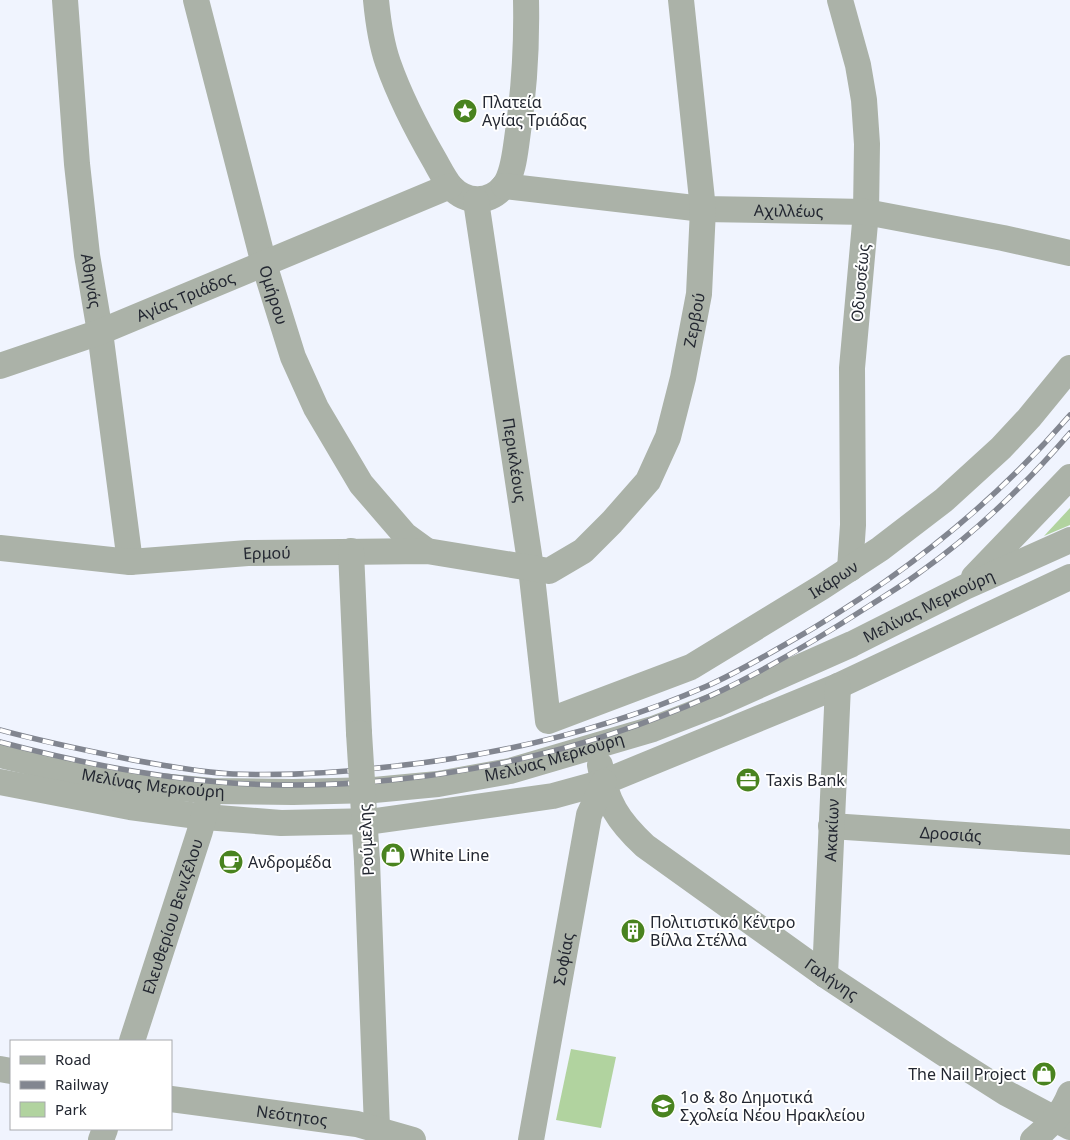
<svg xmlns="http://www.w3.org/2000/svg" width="1070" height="1140" font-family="'Noto Sans',sans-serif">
  <rect width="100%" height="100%" fill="#f0f4fe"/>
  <!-- green -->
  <g fill="#b1d39f">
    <path d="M1070,508V525L1044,536Z"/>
    <path d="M571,1049L616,1057L601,1128L556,1120Z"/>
  </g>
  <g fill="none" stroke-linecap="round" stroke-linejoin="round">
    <!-- minor -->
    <g stroke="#abb2a8" stroke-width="26">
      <path id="s1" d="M65,0L77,164L87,255L100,332L130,562"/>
      <path id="s2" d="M196,0L264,264L293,357L316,408L361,484L405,535L427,551"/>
      <path d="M376,0C378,21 381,43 388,63C400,97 417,130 435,161C440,170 445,180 451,187C466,203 489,204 504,186C513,175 515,153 517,139C524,93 527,47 526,0"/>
      <path d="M840,0L858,65L864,100L867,144L866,212L852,368L853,525L850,569"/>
      <path id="s3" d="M504,186L703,209L866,212L1003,238L1070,253"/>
      <path id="s4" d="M476,201L531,568L548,721L691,667L822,587L880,549L944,500L1001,448L1029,418L1070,368"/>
      <path id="s5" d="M0,366L100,332L450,186"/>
      <path id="s6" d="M0,548L130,562L248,553L427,551L549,571L583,551L612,522L648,481L668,437L683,378L699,294L703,209L681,0"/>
      <path d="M351,551L359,733"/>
      <path d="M974,577L1070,477"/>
      <path id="s7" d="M0,755L68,771L140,784L211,791L293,792L374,790L438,784L510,771L653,729L715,705L852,644L965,587L1070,540"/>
      <path id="s8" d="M600,765C606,802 618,821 645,846L825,975L943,1053L1006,1093L1070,1127"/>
      <path d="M0,782L130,807L205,817L281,823L375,821L553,796L604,782L838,686L1070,577"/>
      <path id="s9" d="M831,826L1070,842"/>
      <path d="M367,861L377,1128"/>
      <path id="s10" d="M825,975L838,686"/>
      <path id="s11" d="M132,1041L200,831L208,801"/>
      <path d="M0,1069L11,1071"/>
      <path id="s12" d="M171,1099L357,1124L413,1140"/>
      <path d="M101,1140L105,1129"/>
      <path id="s13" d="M531,1140L589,815L604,782"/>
      <path d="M1033,1140C1050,1125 1062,1115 1070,1094"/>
    </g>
    <defs>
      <g id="rail">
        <path d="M0,730C44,742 88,751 133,760C166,766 199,772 233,774C284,776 336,773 387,767C496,756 606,730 707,686C734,674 760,659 786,644C894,583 989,509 1070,415"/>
        <path d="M0,742C91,766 185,784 280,785C424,787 579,755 710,696C766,670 818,639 869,606C886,595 903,585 919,573C974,534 1026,484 1070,433"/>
      </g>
    </defs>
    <!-- rail casing -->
    <use href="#rail" stroke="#828690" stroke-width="5.5"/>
    <!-- rail -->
    <use href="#rail" stroke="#fff" stroke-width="4" stroke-dasharray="11" stroke-linecap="butt"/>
    <!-- minor-bridge -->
    <path stroke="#abb2a8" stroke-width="26" d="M359,733L367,861"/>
  </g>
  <!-- icons -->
  <defs>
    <symbol id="sight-disc" viewBox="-11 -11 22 22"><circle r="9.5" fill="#49831f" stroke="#fff"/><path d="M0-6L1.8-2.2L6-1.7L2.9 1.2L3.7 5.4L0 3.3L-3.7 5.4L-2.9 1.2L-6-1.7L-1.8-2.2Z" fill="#fff"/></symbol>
    <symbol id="office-disc" viewBox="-11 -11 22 22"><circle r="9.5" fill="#49831f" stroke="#fff"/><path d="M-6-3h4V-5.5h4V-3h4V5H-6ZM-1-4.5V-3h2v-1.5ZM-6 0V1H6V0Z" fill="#fff"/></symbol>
    <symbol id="shop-disc" viewBox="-11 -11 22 22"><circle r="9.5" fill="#49831f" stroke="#fff"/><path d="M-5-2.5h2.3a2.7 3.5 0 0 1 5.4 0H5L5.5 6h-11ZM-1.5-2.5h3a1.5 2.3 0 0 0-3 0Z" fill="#fff"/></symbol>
    <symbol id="cafe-disc" viewBox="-11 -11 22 22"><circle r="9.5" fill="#49831f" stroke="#fff"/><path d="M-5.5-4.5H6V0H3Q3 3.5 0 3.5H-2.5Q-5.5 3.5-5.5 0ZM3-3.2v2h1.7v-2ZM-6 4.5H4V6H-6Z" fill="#fff"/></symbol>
    <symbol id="building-disc" viewBox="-11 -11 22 22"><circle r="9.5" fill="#49831f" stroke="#fff"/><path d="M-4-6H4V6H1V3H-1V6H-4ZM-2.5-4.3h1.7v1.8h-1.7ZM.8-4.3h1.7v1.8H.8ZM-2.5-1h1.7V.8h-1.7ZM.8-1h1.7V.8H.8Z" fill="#fff"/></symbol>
    <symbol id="school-disc" viewBox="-11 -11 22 22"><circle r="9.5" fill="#49831f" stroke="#fff"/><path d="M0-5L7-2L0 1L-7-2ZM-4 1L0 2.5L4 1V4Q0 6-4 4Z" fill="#fff"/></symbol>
  </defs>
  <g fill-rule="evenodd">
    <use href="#sight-disc" x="451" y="97" width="28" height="28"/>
    <use href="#office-disc" x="734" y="766" width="28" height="28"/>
    <use href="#shop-disc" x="379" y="841" width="28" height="28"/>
    <use href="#cafe-disc" x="217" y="848" width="28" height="28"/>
    <use href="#building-disc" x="619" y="917" width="28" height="28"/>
    <use href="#shop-disc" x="1030" y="1060" width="28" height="28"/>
    <use href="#school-disc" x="649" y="1092" width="28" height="28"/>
  </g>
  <g text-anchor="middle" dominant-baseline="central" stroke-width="4" stroke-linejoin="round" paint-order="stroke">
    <!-- poi labels -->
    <g font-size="16" fill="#232731" stroke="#fff" text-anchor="start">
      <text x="482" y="102">Πλατεία<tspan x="482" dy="18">Αγίας Τριάδας</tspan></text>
      <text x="766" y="780">Taxis Bank</text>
      <text x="410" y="855">White Line</text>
      <text x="248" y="862">Ανδρομέδα</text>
      <text x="650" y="922">Πολιτιστικό Κέντρο<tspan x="650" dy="18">Βίλλα Στέλλα</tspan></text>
      <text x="1026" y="1074" text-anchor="end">The Nail Project</text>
      <text x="680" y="1097">1ο &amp; 8ο Δημοτικά<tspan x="680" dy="18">Σχολεία Νέου Ηρακλείου</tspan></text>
    </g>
    <!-- street labels -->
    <g font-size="16" fill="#232731" stroke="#fff">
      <text stroke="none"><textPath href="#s3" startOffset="286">Αχιλλέως</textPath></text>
      <text stroke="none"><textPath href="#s1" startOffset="282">Αθηνάς</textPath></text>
      <text transform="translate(860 283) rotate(-85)">Οδυσσέως</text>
      <text stroke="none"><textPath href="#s2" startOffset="305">Ομήρου</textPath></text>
      <text stroke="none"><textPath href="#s5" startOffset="198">Αγίας Τριάδος</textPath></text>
      <text stroke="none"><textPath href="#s6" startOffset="855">Ζερβού</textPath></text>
      <text stroke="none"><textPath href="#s4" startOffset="262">Περικλέους</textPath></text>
      <text stroke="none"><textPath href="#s6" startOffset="268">Ερμού</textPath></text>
      <text stroke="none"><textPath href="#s4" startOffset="845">Ικάρων</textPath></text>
      <text stroke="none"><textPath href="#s7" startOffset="966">Μελίνας Μερκούρη</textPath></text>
      <text stroke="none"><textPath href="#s7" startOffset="561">Μελίνας Μερκούρη</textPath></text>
      <text stroke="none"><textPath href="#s7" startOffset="156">Μελίνας Μερκούρη</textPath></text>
      <text stroke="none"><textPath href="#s10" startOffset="145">Ακακίων</textPath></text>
      <text stroke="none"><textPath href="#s9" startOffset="120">Δροσιάς</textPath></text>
      <text transform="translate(366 840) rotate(-93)">Ρούμελης</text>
      <text stroke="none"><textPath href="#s11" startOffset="131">Ελευθερίου Βενιζέλου</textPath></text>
      <text stroke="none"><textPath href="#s13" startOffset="184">Σοφίας</textPath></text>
      <text stroke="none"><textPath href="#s8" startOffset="324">Γαλήνης</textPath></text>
      <text stroke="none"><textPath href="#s12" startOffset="122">Νεότητος</textPath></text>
    </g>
  </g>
  <!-- legend -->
  <rect x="10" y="1040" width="162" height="90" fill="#ffffff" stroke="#a7a9ad"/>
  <rect x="20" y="1056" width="25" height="8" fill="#abb2a8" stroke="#a7a9ad"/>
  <text x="55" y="1065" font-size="15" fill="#232731">Road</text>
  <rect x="20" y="1081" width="25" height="8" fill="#828690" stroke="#a7a9ad"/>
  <text x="55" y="1090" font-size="15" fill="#232731">Railway</text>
  <rect x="20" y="1102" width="25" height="15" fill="#b1d39f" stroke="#a7a9ad"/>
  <text x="55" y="1115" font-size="15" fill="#232731">Park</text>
</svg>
